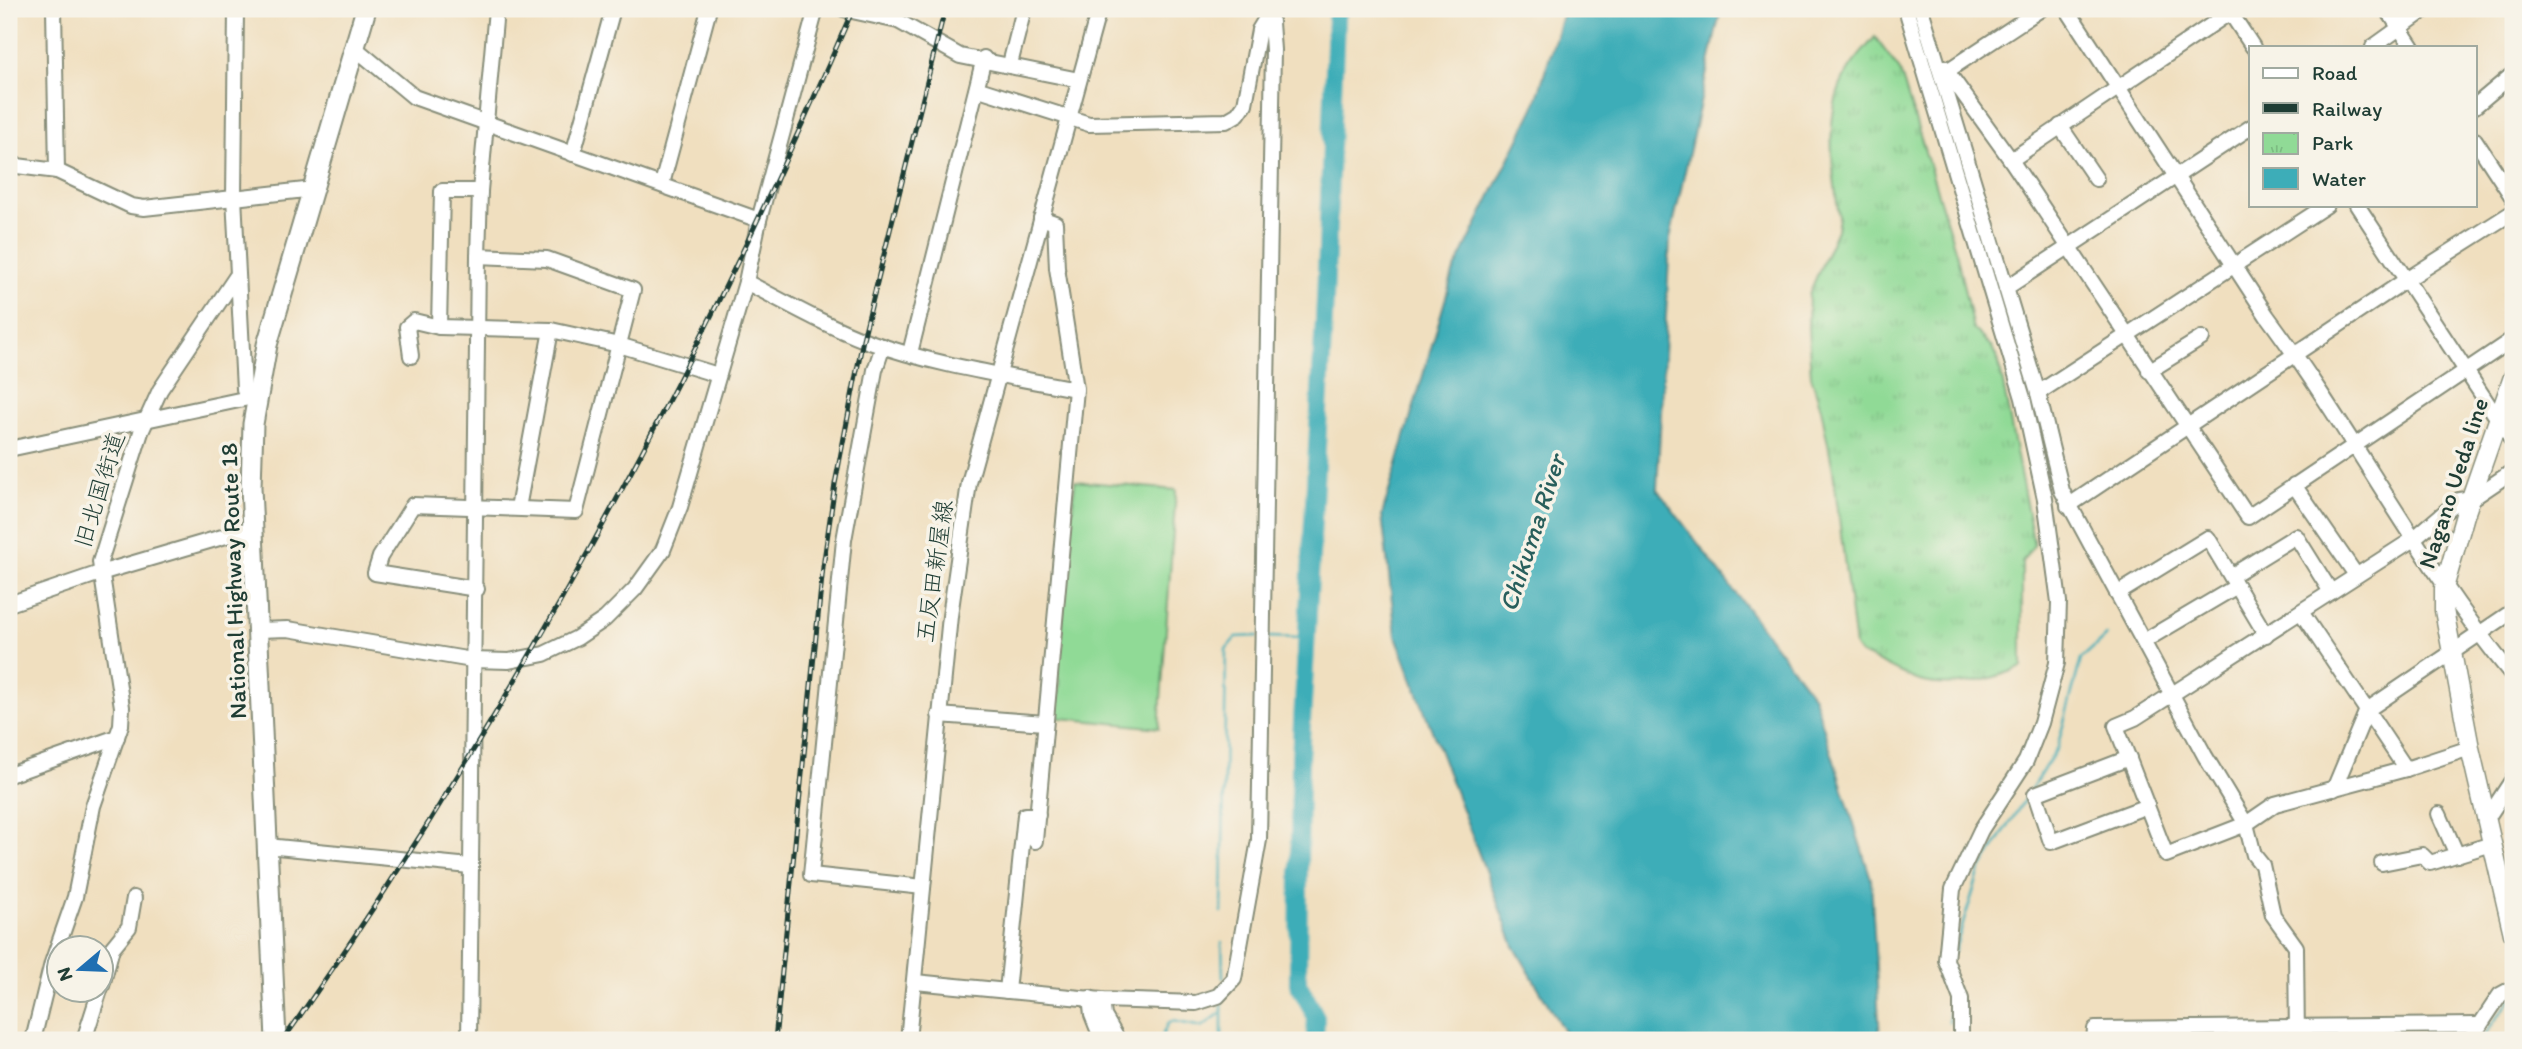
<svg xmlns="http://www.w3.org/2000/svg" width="2522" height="1049" font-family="Itim,'Klee One',sans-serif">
  <defs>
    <pattern id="park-tufts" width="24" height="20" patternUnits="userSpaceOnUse" patternTransform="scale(1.75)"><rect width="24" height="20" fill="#90da96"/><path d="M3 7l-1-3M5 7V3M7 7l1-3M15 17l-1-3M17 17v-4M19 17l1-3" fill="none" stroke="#7cbc82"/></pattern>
  </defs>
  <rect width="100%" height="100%" fill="#f7f3e8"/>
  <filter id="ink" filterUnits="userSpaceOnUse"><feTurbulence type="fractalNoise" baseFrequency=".0143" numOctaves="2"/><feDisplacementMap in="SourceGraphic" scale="14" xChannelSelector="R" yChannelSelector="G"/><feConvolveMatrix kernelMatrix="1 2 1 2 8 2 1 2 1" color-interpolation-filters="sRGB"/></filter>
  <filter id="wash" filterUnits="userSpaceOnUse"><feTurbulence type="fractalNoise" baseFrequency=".00686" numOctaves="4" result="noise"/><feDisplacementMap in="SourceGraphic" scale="28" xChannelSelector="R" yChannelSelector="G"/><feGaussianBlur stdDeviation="1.57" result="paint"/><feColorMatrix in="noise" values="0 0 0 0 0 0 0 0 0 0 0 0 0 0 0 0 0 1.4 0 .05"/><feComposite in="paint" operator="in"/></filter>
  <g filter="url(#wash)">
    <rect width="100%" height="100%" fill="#f0dfbf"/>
    <!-- grass -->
    <path fill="#90da96" stroke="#588c65" stroke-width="2" d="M1075,481L1176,490L1159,728L1051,717L1053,704L1058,701L1060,682L1057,677Z"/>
    <!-- park -->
    <path fill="url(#park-tufts)" stroke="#588c65" stroke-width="2" d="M1875,37L1900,71L1956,252L1973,329L1992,347L1999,363L2034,545L2022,562V667C1992,680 1953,690 1920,681C1900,675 1881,661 1860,654L1855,647L1833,470L1821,408L1811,376L1808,327L1809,294L1837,230L1839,217C1833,172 1822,112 1848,71C1855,59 1866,48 1875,37Z"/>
    <!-- water -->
    <path fill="#3dadb8" stroke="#2e7576" stroke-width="2" d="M1564,9H1721L1670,239L1657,489L1814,697L1871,879L1880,1040H1569L1514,946L1396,636L1382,515L1453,273L1534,108Z"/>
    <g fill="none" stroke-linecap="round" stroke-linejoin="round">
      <!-- stream -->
      <g stroke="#3dadb8" stroke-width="2.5">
        <path d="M1268,637L1306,638"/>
        <path d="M1222,912L1226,649L1236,637L1258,636"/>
        <path d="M1222,942L1223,978"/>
        <path d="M1954,952L1980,870L2057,748L2081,659L2107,635"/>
        <path d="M1949,1022L1950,988"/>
        <path d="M1160,1040L1168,1023L1173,1021L1202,1027L1222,1012"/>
        <path d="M1222,1040V1003"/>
        <path d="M2480,1040L2513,997"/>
      </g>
      <!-- river -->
      <path stroke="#3dadb8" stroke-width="18" d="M1315,1040L1316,1017L1298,983L1300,759L1325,300L1336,19L1340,9"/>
    </g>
  </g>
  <g filter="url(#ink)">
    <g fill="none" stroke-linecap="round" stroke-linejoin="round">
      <defs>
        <g id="minor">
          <path d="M54,9L57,171"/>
          <path d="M236,9L234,197L244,389L258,396"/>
          <path d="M843,9L898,21L960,56L1079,80"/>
          <path d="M1906,9L2023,398L2045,499L2059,602L2057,663L2041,723L2026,761L1981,830L1953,889L1946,960L1961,999V1040"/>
          <path d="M1921,9L2038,393L2062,491L2205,756L2246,824L2254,855L2262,865L2273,915L2296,947L2297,1040"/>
          <path d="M2067,9L2267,316C2354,433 2419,563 2513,676"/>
          <path d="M2228,9L2253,47"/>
          <path d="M2387,9L2412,47"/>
          <path d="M2373,47L2426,9"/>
          <path d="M355,48L414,97L759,220"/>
          <path d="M1010,64L1024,9"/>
          <path d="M1944,67L2011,160L2248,517L2513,339"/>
          <path d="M1947,71L2041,9"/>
          <path d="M979,89L1089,124L1226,121L1238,114L1245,104L1259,30L1270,12"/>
          <path d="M2475,106L2513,74"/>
          <path d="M2060,126L2096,179"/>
          <path d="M2475,140L2513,198"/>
          <path d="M573,154L613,9"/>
          <path d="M2011,160L2235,9"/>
          <path d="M9,165L57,171L131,206L144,208L314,189"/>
          <path d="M662,184L709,9"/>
          <path d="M480,191H442L439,327L551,330L619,345L718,375"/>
          <path d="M2357,205L2513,442"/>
          <path d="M746,282C786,303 825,325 867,341C933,365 1007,376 1076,389"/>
          <path d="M2006,288L2251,127"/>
          <path d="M883,346L875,370L844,540L811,875L923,887"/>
          <path d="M910,353L984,58"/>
          <path d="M411,356L407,327L414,321L439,327"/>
          <path d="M2149,371L2202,338"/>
          <path d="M2038,393L2327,205"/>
          <path d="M9,449L258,396"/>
          <path d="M2294,485L2356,575"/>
          <path d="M2068,506L2406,280L2513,212"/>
          <path d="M518,508L551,330"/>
          <path d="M2231,576L2296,536L2331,592"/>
          <path d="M477,589L375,573L380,557L413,505L576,511L633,290L547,259L478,256"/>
          <path d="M2117,594L2208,538L2266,635"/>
          <path d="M9,604L100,573L253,528"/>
          <path d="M2301,612L2406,769"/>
          <path d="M258,630L288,629L472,660L509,661L544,654L577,638L605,619L635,589L663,550L680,507L746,282L759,220L816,9"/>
          <path d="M2144,641L2237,586"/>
          <path d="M939,715L1045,723"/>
          <path d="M2470,748L2406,769L2275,804L2246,824L2166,855L2116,726L2135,718L2412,540L2459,500L2473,498L2513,471"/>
          <path d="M2129,758L2035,794L2051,842L2147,806"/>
          <path d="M9,775L117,737"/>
          <path d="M2334,789L2367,710L2513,611"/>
          <path d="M2439,814L2457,855"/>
          <path d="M2488,817L2513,779"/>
          <path d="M1035,841L1076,389L1057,268L1055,223L1041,218"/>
          <path d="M267,846L470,866"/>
          <path d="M2382,863L2422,855L2430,863L2492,844"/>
          <path d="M915,982L1102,1000L1196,1003L1218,996L1234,979L1259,840L1273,50L1270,9"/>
          <path d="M102,986L112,948L129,927L134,898"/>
          <path d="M1007,991L1025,815H1038"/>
          <path d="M1090,998L1092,1015L1102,1040"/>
          <path d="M1102,1000L1104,1016L1118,1040"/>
          <path d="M33,1040L52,963L75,897L93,806L121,725L122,707L100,562L141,432L160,390L236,277"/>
          <path d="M84,1040L100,990"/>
          <path d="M469,1040L478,256L480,191L496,9"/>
          <path d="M908,1040L950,616L969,483L1099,9"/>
          <path d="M2094,1040L2095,1029L2480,1025"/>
          <path d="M2470,1040L2500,995L2513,988"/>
        </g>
        <path id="major" d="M2513,377L2465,515L2444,588V610L2470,748L2513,934"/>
        <path id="highway" d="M276,1040L251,487L253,424L267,345L366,9"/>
      </defs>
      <!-- minor casing -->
      <use href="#minor" stroke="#888e7a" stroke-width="18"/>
      <!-- major casing -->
      <use href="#major" stroke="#888e7a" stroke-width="21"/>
      <!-- highway casing -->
      <use href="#highway" stroke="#888e7a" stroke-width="23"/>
      <!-- minor -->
      <use href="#minor" stroke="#fff" stroke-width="14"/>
      <!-- major -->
      <use href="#major" stroke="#fff" stroke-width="18"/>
      <!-- highway -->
      <use href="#highway" stroke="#fff" stroke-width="19"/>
      <defs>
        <g id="rail">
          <path d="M283,1040C511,719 697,370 853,9"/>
          <path d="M775,1040L823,567L835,484L863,339L945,9"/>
        </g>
      </defs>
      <!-- rail casing -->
      <use href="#rail" stroke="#1f3d34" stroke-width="5"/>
      <!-- rail -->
      <use href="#rail" stroke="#f7f3e8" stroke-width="2.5" stroke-dasharray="8" stroke-linecap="butt"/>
    </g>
  </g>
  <g text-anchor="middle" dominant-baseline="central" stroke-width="7" stroke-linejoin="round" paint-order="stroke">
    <!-- street labels -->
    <g font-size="24" fill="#1f3d34" stroke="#f7f3e8">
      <text transform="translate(2453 483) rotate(-72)">Nagano Ueda line</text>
      <text transform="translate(99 490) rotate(-73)">旧北国街道</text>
      <text transform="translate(934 571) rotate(-82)">五反田新屋線</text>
      <text transform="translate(233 581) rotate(-92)">National Highway Route 18</text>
    </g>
    <!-- water labels -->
    <g font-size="26" font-style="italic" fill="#285f5c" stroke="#f7f3e8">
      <text transform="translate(1532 533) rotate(-72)">Chikuma River</text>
    </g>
  </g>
  <!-- margin -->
  <rect width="2522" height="1049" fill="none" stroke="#f7f3e8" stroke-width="35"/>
  <!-- legend -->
  <rect x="2249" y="46" width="228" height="161" fill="#f7f3e8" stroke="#a1aaa0" stroke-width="2"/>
  <rect x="2263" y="68" width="35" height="10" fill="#ffffff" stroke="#a1aaa0" stroke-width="2"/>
  <text x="2312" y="80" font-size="21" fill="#1f3d34">Road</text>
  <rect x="2263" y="103" width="35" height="10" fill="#1f3d34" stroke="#a1aaa0" stroke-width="2"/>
  <text x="2312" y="116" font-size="21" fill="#1f3d34">Railway</text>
  <rect x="2263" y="133" width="35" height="21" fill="url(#park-tufts)" stroke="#a1aaa0" stroke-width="2"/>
  <text x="2312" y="150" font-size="21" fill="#1f3d34">Park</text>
  <rect x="2263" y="168" width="35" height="21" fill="#3dadb8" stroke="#a1aaa0" stroke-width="2"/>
  <text x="2312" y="186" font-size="21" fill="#1f3d34">Water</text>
  <!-- north arrow -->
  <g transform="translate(80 969) rotate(251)"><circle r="33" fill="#f7f3e8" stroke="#a1aaa0" stroke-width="2"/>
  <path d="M0-5L12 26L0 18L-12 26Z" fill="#1f6fb2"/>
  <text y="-10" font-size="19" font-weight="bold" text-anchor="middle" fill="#1f3d34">N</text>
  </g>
</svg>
